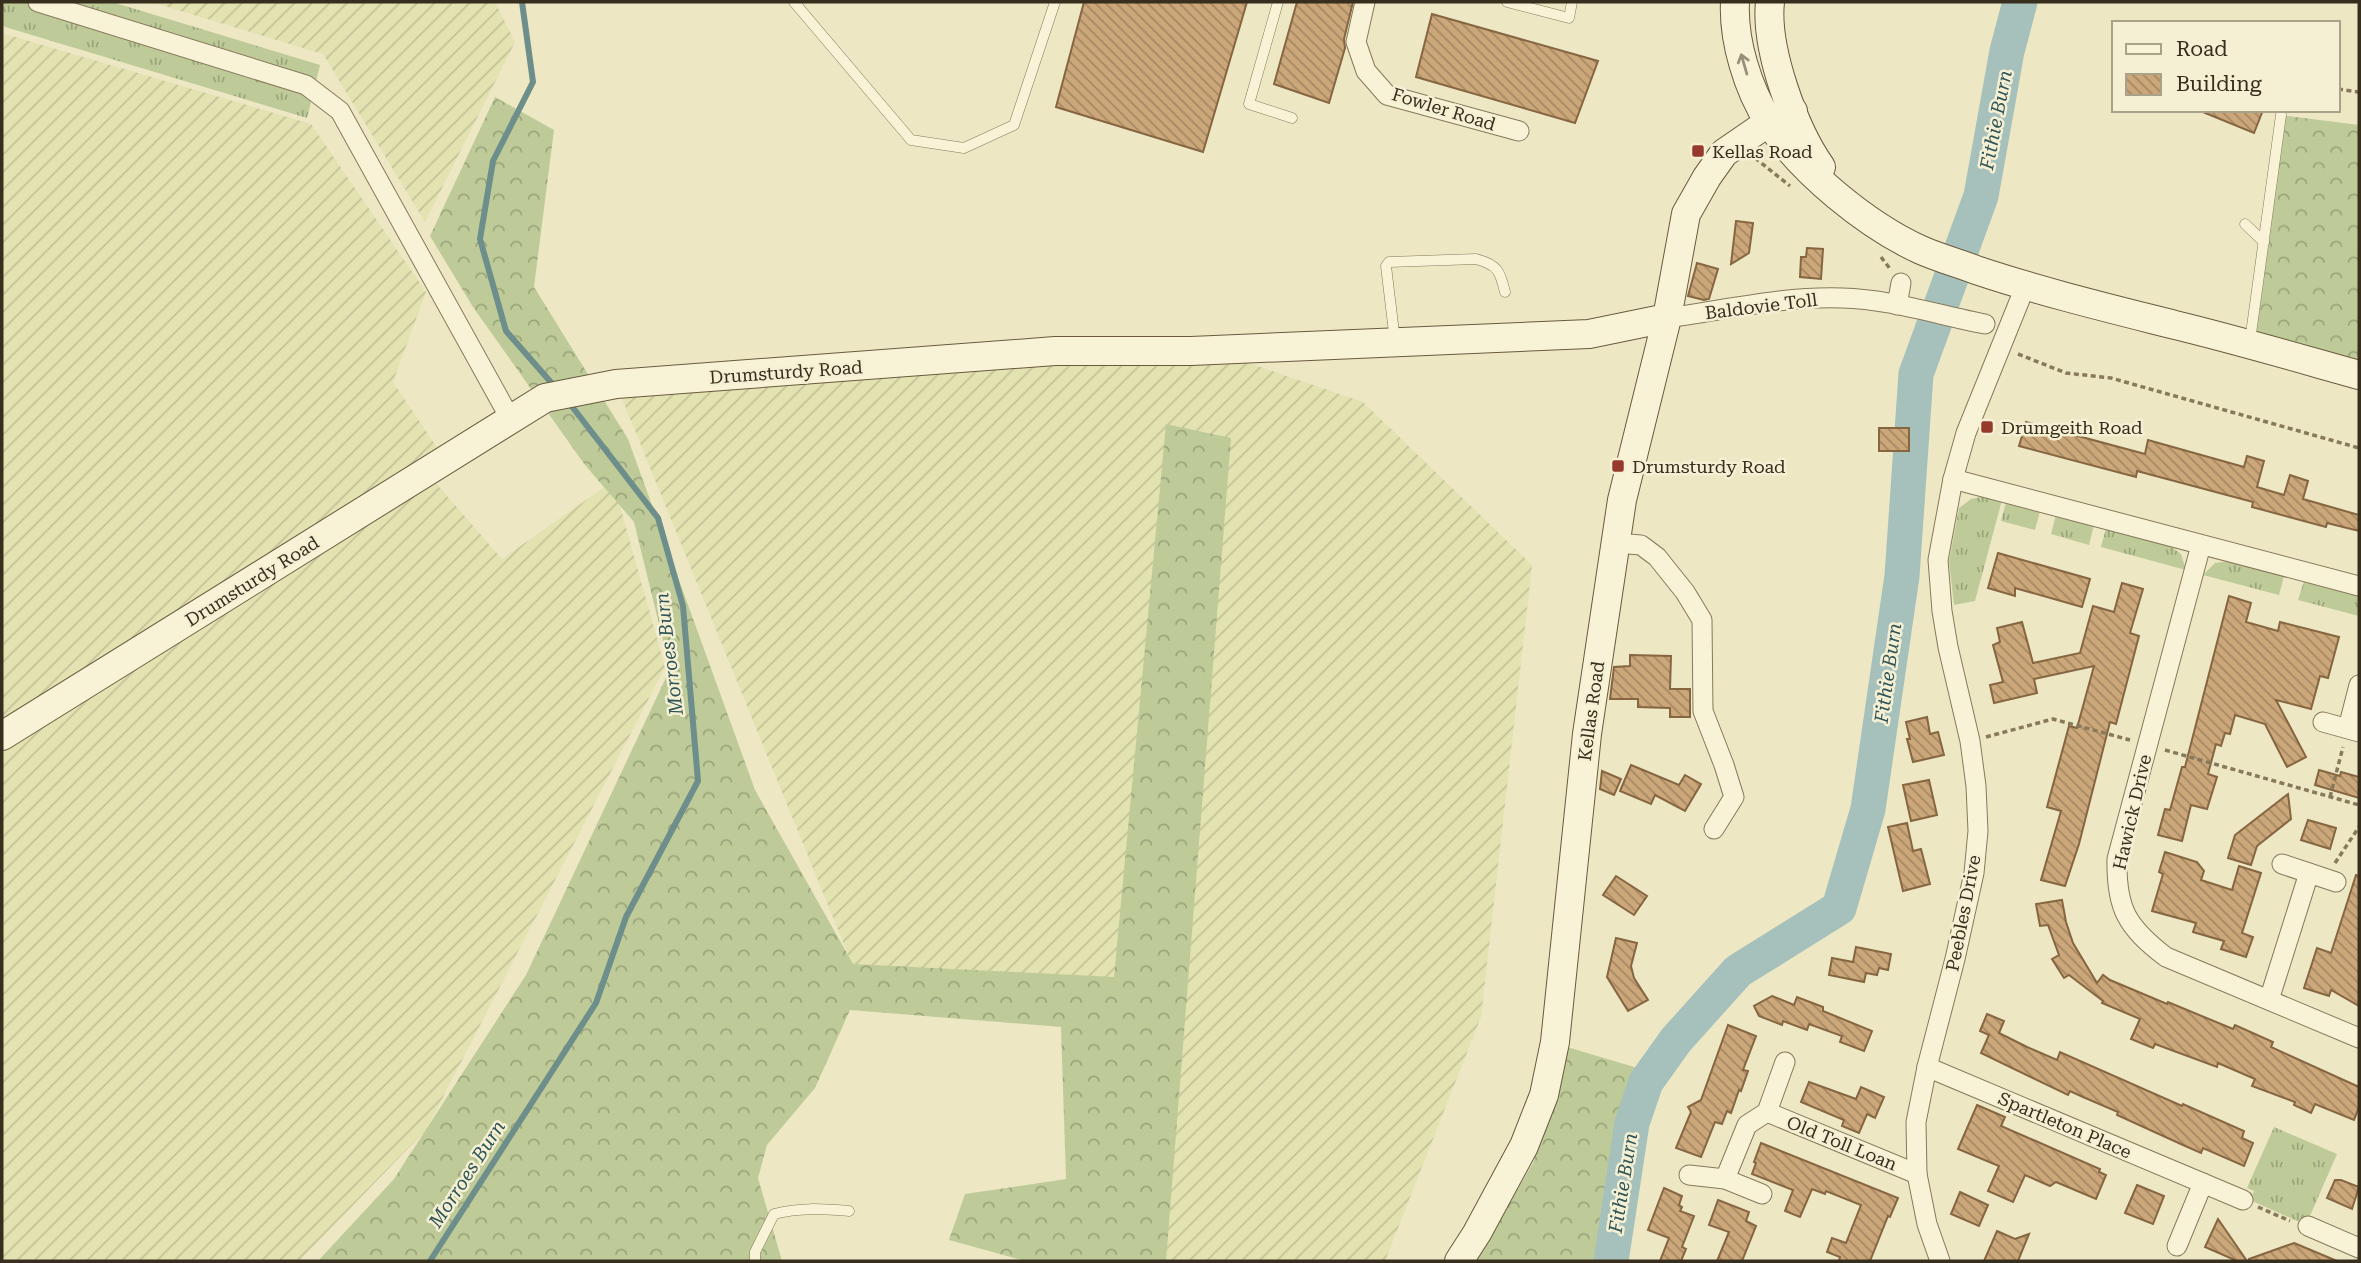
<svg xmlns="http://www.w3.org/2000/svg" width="2361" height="1263" font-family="'Roboto Serif',serif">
  <defs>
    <pattern id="farmland-furrows" width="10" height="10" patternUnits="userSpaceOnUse" patternTransform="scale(1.75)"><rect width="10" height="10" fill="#e3e2b1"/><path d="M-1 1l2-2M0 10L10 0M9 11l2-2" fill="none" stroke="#c4c298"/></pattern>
    <pattern id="grass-tufts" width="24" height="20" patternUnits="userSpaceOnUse" patternTransform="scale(1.75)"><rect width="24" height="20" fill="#becb98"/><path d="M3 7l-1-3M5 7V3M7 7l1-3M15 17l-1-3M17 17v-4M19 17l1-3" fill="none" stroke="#9ba57b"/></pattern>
    <pattern id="forest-crowns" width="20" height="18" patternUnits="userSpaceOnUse" patternTransform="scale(1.75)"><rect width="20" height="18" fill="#becb98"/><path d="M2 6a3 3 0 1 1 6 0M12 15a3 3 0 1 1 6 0" fill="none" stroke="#9ba57b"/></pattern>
    <pattern id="building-back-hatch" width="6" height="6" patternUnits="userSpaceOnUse" patternTransform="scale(1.75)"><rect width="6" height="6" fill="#cba77a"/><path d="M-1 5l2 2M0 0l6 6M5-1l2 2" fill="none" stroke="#a68863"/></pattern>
  </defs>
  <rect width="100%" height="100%" fill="#ede7c4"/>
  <!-- farmland -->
  <g fill="url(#farmland-furrows)">
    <path d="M151,2H495L515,42L425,222L323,54Z"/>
    <path d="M2,33L311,124L426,292L393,382L438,449L2,727Z"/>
    <path d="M1184,341L1363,402L1532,565L1481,1017L1385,1261H1091L1113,990L852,964L616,384Z"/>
    <path d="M427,473L502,559L613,481L665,667L426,1130L299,1261H2V736Z"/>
  </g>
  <!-- grass -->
  <g fill="url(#grass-tufts)">
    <path d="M2,2H112L320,65L307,118L2,26Z"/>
    <path d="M1986,496L2002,500L1975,601L1954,605L1949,561L1959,508L1971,499Z"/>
    <path d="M2006,502L2040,511L2035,530L2001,521Z"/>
    <path d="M2056,515L2094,525L2089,545L2051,534Z"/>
    <path d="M2106,528L2169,545L2181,554L2186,570L2101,547Z"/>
    <path d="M2230,561L2284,576L2279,595L2203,575L2215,563Z"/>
    <path d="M2304,581L2357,595L2359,597V616L2298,600Z"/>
    <path d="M2274,1127L2337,1154L2306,1225L2250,1200L2254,1191L2247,1188Z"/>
  </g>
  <!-- forest -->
  <g fill="url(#forest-crowns)">
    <path d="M495,97L554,130L534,287L628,439L755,790L853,964L1114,977L1166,424L1231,438L1166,1261H1025L949,1240L965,1194L1066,1179L1061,1027L850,1010L815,1088L767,1145L758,1178L782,1261H318L394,1179L526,975L670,669L634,522L585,465L473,307L430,236Z"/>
    <path d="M2281,115L2359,125V376L2250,345Z"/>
    <path d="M1567,1047L1661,1075L1626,1221L1620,1261H1474L1533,1163L1557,1097Z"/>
  </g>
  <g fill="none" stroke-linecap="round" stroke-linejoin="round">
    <!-- stream -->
    <g stroke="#6d8e8b" stroke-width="6">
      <path d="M522,2L533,82L493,161L480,239L506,331L555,387"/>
      <path d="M430,1261L596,1003L626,917L698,781L683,606L658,518L567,400"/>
    </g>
    <!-- river -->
    <path stroke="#a6c0bc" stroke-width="35" d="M1611,1261L1632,1123L1646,1082L1676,1040L1738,971L1839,908L1868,809L1902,576L1916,374L1981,196L2007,51L2020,2"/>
  </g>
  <!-- building -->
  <g fill="url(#building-back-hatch)" stroke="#866641" stroke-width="2">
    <path d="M1084,2H1247L1203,152L1056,107Z"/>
    <path d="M1297,2H1353L1344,39L1345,48L1329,103L1274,84Z"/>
    <path d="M1432,14L1598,61L1575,123L1416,77Z"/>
    <path d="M2198,110H2263L2254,133Z"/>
    <path d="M1736,221L1753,223L1749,253L1731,264Z"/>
    <path d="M1807,248L1823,249L1821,279L1800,277L1801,257H1806Z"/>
    <path d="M1697,263L1718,269L1709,299L1704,300L1688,296Z"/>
    <path d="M2026,422L2145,454L2148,440L2244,467L2247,456L2264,461L2257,487L2284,495L2290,475L2308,481L2303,499L2359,515V531L2327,523L2326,527L2252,507L2253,502L2137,471L2136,477L2019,446Z"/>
    <rect x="1879" y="428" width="30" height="23"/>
    <path d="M1998,553L2090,579L2082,607L2015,588V596L1988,588Z"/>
    <path d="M2122,583L2143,589L2130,633L2139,636L2116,724L2110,722L2079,844L2065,886L2041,880L2061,811L2047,807L2069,726L2077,728L2094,666L2034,679L2037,693L1994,703L1990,685L2003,682L1993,645L2000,642L1997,628L2022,622L2033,663L2080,653L2093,606L2114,612Z"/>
    <path d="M2229,596L2251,603L2246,622L2278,631L2280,622L2339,637L2328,678L2320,676L2311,709L2276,700L2306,757L2287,767L2265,724L2235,715L2230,734L2225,733L2221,746L2216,744L2208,774L2217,777L2207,809L2191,805L2182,841L2158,835L2165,809L2170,810L2182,767H2185Z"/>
    <path d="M1630,655L1671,656L1670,689H1690V717H1670V708L1638,707V699H1610L1614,667L1630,666Z"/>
    <path d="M1927,717L1930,734L1938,732L1944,755L1913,762L1907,739H1910L1906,722Z"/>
    <path d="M1631,765L1679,785L1685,775L1701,784L1685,811L1655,795L1651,804L1620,791Z"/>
    <path d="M2319,770L2340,776L2341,772L2359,777V798L2315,785Z"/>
    <path d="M1602,771L1621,779L1614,795L1600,789Z"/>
    <path d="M1929,780L1937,815L1911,821L1903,785Z"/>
    <path d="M2288,794L2291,819L2257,846L2251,865L2228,858L2235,835Z"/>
    <path d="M2308,820L2336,828L2330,849L2301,840Z"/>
    <path d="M1907,823L1913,851L1921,849L1930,884L1903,891L1888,827Z"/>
    <path d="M2165,852L2197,862L2204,871L2201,880L2232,890L2239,866L2261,873L2242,933L2253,937L2246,957L2221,949L2224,941L2193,932L2196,923L2152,911L2163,874L2159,872Z"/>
    <path d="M2356,875L2359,876V1006L2331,990L2329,996L2304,988L2317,948L2331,953Z"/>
    <path d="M1616,876L1647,896L1634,915L1603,895Z"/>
    <path d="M2062,900L2066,922L2073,943L2097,983L2103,975L2110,980L2167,1004L2168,1002L2233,1029L2235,1025L2273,1042L2271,1047L2359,1087V1107L2354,1120L2315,1104L2311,1113L2294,1105L2295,1102L2252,1086L2255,1079L2218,1063L2217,1067L2155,1044L2153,1048L2131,1039L2140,1019L2102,1003L2103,1001L2069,975L2064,978L2052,959L2059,955L2048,925L2040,926L2036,904Z"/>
    <path d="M1616,938L1637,943L1631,966L1634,978L1648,1000L1628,1011L1607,977Z"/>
    <path d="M1856,947L1891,954L1888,970L1879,968L1877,975L1866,973L1864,982L1829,975L1832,958L1853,962Z"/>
    <path d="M1772,996L1794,1005L1797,997L1823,1007V1011L1872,1031L1864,1051L1840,1042L1842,1036L1809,1024L1807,1030L1783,1021L1782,1025L1759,1016L1754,1006Z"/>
    <path d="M1987,1014L2004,1021L1999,1033L2027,1047L2057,1060L2060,1052L2182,1106L2183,1104L2244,1131L2242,1138L2253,1143L2244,1166L2203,1148L2201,1153L2183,1145L2117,1115L2118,1112L2083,1097L2070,1091L2068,1095L1981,1053L1989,1035L1980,1031Z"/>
    <path d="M1728,1025L1756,1036L1743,1070L1748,1071L1741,1091L1739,1090L1731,1113L1727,1111L1722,1124L1715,1122L1701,1157L1676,1148L1691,1112L1688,1107L1701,1100Z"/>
    <path d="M1809,1082L1856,1099L1861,1087L1884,1097L1875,1118L1867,1114L1859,1133L1842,1126L1844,1120L1801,1102Z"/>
    <path d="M1977,1105L2005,1117L2001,1126L2100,1169L2099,1172L2106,1175L2096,1199L2056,1182L2050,1186L2025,1175L2013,1202L1988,1191L1999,1166L1958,1149Z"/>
    <path d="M1761,1143L1898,1198L1890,1217L1888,1216L1870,1261H1839L1840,1257L1827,1252L1832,1238L1846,1243L1861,1205L1826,1191L1825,1194L1812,1189L1800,1217L1785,1211L1793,1190L1752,1174L1756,1163L1754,1162Z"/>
    <path d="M2335,1180H2341L2359,1187L2352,1209L2327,1198Z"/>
    <path d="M2137,1185L2164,1196L2153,1224L2125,1213Z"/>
    <path d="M1664,1188L1682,1196L1679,1205L1682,1207L1680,1211L1694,1216L1682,1247L1686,1249L1681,1261H1660L1669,1238L1648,1230Z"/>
    <path d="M1960,1192L1988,1205L1979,1226L1951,1214Z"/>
    <path d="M1718,1200L1749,1212L1746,1221L1756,1226L1742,1261H1717L1729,1232L1709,1225Z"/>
    <path d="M2218,1219L2247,1261H2237L2205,1247Z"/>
    <path d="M1997,1231L2015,1239L2029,1234L2018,1261H1984Z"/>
    <path d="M2294,1243L2337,1261H2249V1259Z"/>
  </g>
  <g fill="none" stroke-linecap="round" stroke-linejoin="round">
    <defs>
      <g id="service">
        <path d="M794,2L911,140L964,148L1014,125L1055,2"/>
        <path d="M1278,2L1249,104L1292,118"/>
        <path d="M1507,2L1569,18L1572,2"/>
        <path d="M2245,224L2264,242"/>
        <path d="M1395,341L1386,266L1389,262L1476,259C1498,265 1500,271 1505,292"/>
        <path d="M2250,341L2281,115"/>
        <path d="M755,1261V1252L774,1214C800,1207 823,1209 849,1211"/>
      </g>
      <g id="minor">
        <path d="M38,2L306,85L340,111L511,420"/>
        <path d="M1365,2L1356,42L1366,71L1387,95L1519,131"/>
        <path d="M1897,305L1901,283"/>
        <path d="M1667,318C1725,310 1783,296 1842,298C1890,299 1938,315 1985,324"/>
        <path d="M1953,479L2359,586"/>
        <path d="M1616,543L1641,545L1657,557L1685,592L1702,620L1703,711L1724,765L1734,797L1714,829"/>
        <path d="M2201,545L2117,859C2116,909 2127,927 2166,957L2359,1038"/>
        <path d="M2323,722L2359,732"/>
        <path d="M2348,728L2359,685"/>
        <path d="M2282,864L2336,882"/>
        <path d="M2269,1000L2309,873"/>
        <path d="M1927,1067L2243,1200"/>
        <path d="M1767,1112L1917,1174"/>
        <path d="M1689,1175L1725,1179L1762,1194"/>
        <path d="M1725,1179L1747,1125L1767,1112L1785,1062"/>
        <path d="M2308,1226L2359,1248"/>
        <path d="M2177,1246L2203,1183"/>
        <path d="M1940,1261L1927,1224L1917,1174L1916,1122L1927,1067L1955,959L1974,873L1978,831L1976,786L1970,741L1948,647L1942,611L1938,560L1953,479L1966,433L2025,287"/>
      </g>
      <g id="secondary">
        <path d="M1735,2C1733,41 1748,89 1769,122C1801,172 1868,226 1921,250C1939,258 1958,263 1976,270C2042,292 2108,308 2175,325C2237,340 2298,358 2359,375"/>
        <path d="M1770,2C1765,48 1794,129 1821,167"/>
        <path d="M2,736L545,398L616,384L1055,351H1191L1589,334L1667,318"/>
        <path d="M1459,1261L1477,1233L1524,1146L1544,1095L1555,1042L1587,734L1622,500L1667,318L1686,214L1707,177L1724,153L1769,122L1793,111"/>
      </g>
    </defs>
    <!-- service casing -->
    <use href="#service" stroke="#87795b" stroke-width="11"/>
    <!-- minor casing -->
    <use href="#minor" stroke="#87795b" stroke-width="21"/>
    <!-- secondary casing -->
    <use href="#secondary" stroke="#695a3e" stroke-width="30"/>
    <!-- path -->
    <g stroke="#87795b" stroke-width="3.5" stroke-dasharray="5 3.5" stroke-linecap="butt">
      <path d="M2338,89L2359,92"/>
      <path d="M1755,158L1790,186"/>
      <path d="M1881,257L1891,270"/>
      <path d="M2018,354L2066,373L2111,378L2359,448"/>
      <path d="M1986,737L2053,719L2130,740"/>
      <path d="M2165,750L2359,805"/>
      <path d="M2330,797L2343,747"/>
      <path d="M2335,863L2359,827"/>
      <path d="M2258,1207L2290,1221"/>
    </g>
    <!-- service -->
    <use href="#service" stroke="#f8f3d7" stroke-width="10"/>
    <!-- minor -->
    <use href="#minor" stroke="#f8f3d7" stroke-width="19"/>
    <!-- secondary -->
    <use href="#secondary" stroke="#f8f3d7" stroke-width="28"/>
  </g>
  <!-- one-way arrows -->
  <defs><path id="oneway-shaft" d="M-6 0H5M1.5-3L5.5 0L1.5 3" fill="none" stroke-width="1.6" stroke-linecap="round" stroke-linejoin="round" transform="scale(1.75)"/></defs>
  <use stroke="#98907a" href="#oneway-shaft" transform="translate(1744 64) rotate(-106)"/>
  <!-- markers -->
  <g fill="#953a2c" stroke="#f5f0d3" stroke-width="2.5">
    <rect x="1691" y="144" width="14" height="14" rx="3.5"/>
    <rect x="1980" y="420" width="14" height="14" rx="3.5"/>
    <rect x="1611" y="459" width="14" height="14" rx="3.5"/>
  </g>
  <g text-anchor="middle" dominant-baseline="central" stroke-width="5" stroke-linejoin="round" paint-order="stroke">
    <!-- street labels -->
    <g font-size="18" fill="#382e1e" stroke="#f5f0d3">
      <text transform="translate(1444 109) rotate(17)">Fowler Road</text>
      <text transform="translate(1761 306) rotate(-7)">Baldovie Toll</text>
      <text transform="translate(786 372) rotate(-4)">Drumsturdy Road</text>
      <text transform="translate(252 581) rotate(-32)">Drumsturdy Road</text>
      <text transform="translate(1591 711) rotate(-82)">Kellas Road</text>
      <text transform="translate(2132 812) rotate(-77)">Hawick Drive</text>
      <text transform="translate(1963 913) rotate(-79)">Peebles Drive</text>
      <text transform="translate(2065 1125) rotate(23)">Spartleton Place</text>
      <text transform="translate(1842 1143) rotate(22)">Old Toll Loan</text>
    </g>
    <!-- poi labels -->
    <g font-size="18" fill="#382e1e" stroke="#f5f0d3" text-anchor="start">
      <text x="1712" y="151">Kellas Road</text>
      <text x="2001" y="427">Drumgeith Road</text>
      <text x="1632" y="466">Drumsturdy Road</text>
    </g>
    <!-- water labels -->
    <g font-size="19" font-style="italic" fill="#2e5457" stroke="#f5f0d3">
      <text transform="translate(1996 120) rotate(-79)">Fithie Burn</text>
      <text transform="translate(669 654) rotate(-97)">Morroes Burn</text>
      <text transform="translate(1888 673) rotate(-82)">Fithie Burn</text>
      <text transform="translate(467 1174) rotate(-57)">Morroes Burn</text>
      <text transform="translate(1623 1183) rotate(-81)">Fithie Burn</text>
    </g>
  </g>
  <!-- border -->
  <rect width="2361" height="1263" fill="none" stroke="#382e1e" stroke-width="7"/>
  <!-- legend -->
  <rect x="2112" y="21" width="228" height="91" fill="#f5f0d3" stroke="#a9a28b" stroke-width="2"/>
  <rect x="2126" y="44" width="35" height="10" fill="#f8f3d7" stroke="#a9a28b" stroke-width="2"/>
  <text x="2176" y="56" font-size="21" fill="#382e1e">Road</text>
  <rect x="2126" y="74" width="35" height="21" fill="url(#building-back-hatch)" stroke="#a9a28b" stroke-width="2"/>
  <text x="2176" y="91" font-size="21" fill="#382e1e">Building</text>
</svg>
